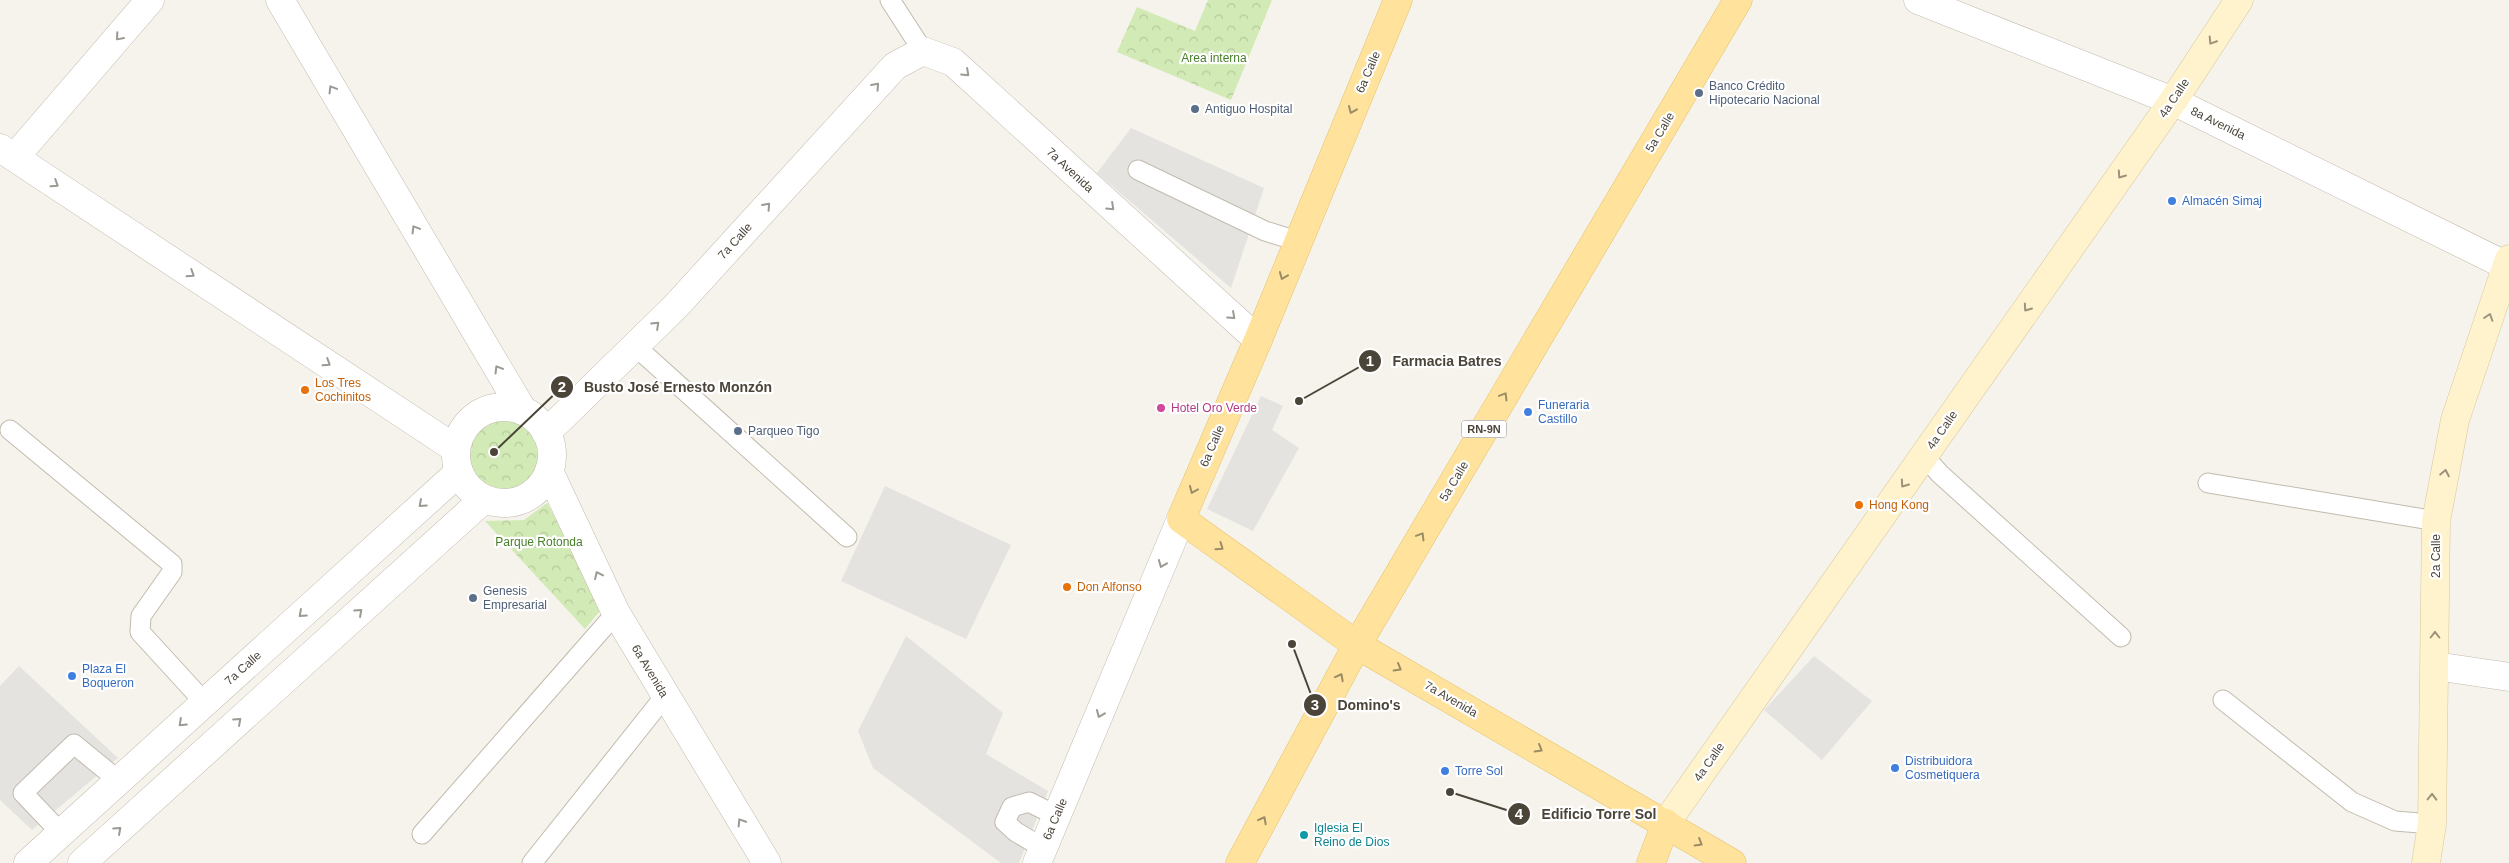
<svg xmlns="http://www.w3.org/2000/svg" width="2509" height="863" font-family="Helvetica,sans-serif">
  <defs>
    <pattern id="forest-crowns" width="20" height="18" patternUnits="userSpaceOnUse" patternTransform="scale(1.25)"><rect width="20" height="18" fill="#d2eab5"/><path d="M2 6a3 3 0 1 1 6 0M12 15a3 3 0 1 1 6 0" fill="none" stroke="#b6ca9c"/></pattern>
  </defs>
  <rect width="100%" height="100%" fill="#f6f3ec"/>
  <!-- forest -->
  <g fill="url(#forest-crowns)">
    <path d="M1208,0H1272L1231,100L1117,52L1137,7L1195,31Z"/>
    <circle cx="504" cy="455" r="47"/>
    <path d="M547,503L604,606L585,629L485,521L524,520Z"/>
  </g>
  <!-- parking -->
  <g fill="#e5e3e0">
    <path d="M1131,128L1264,188L1231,288L1097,173Z"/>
    <path d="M1261,396L1283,406L1272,430L1299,448L1253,531L1207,509Z"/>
    <path d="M885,486L1011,545L966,639L841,581Z"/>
    <path d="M906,636L1003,713L986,754L1048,791L1019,863H1001L873,768L858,731Z"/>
    <path d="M1814,656L1872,701L1822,760L1764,710Z"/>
    <path d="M19,666L118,758L32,830L0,800V686Z"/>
  </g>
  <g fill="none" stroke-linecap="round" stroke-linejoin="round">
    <defs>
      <g id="lane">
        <path d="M890,0L923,51"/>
        <path d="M1138,170L1265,231L1297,241"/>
        <path d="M634,345L847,537"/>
        <path d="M10,430L172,564V572L141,616L140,632L205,703"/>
        <path d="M1924,456L1940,474L2121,637"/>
        <path d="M2208,483L2436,521"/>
        <path d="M2223,700L2352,802L2395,821L2432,824"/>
        <path d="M62,834L23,793L74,744L119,781"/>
        <path d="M422,834L616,613"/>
        <path d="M1043,848L1016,832L1005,822L1012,807L1029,802L1057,816"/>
        <path d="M532,863L665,696"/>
      </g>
      <g id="street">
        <path d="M280,0L523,411"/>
        <path d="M1918,0L2173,101L2509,267"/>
        <path d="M0,148L456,449"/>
        <path d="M15,157L150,0"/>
        <circle cx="504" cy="455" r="48"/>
        <path d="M546,433L676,306L895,66L923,51L953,62L1258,340"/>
        <path d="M549,471L616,613L767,863"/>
        <path d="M2435,666L2509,677"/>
        <path d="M28,863L459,472"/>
        <path d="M82,863L484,499"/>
        <path d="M1037,863L1181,519"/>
      </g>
      <g id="secondary">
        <path d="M1666,823L2173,101L2239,0"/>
        <path d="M2426,863L2432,824L2436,521L2455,420L2509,259"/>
      </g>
      <g id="primary">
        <path d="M1398,0L1258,340L1181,519L1357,645L1732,863"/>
        <path d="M1240,863L1357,645L1738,0"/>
        <path d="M1651,863L1666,823"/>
      </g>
    </defs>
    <!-- lane casing -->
    <use href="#lane" stroke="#c2bbae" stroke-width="21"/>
    <!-- street casing -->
    <use href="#street" stroke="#c2bbae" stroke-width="29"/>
    <!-- secondary casing -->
    <use href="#secondary" stroke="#d6c79b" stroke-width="29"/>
    <!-- primary casing -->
    <use href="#primary" stroke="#e6c16a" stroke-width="29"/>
    <!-- lane -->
    <use href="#lane" stroke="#fff" stroke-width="19"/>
    <!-- street -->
    <use href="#street" stroke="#fff" stroke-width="28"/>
    <!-- secondary -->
    <use href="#secondary" stroke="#fff3cd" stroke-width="28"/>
    <!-- primary -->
    <use href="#primary" stroke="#ffe39c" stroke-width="28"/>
  </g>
  <!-- one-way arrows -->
  <defs><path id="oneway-chevron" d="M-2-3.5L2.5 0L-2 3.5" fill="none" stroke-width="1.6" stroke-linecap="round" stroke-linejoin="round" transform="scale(1.25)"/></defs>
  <g stroke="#9c9892">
    <use href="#oneway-chevron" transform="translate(119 37) rotate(131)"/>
    <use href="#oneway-chevron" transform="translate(966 73) rotate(43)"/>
    <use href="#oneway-chevron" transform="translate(876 86) rotate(-48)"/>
    <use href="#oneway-chevron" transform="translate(332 89) rotate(-121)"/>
    <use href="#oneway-chevron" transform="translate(55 184) rotate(33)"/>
    <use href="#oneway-chevron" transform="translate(767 206) rotate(-48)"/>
    <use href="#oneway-chevron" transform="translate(1111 207) rotate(43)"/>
    <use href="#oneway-chevron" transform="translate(415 229) rotate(-121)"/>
    <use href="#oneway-chevron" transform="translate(191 274) rotate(33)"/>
    <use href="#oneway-chevron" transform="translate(1232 316) rotate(42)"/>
    <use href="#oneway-chevron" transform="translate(656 325) rotate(-43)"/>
    <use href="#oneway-chevron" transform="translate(327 363) rotate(33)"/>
    <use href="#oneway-chevron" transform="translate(498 369) rotate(-121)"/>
    <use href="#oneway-chevron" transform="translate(422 504) rotate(138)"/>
    <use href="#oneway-chevron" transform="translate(1162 564) rotate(112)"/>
    <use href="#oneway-chevron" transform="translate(598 575) rotate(-115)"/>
    <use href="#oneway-chevron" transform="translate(359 612) rotate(-42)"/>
    <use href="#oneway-chevron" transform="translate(302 614) rotate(138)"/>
    <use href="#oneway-chevron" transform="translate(1100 714) rotate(113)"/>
    <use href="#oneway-chevron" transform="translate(238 721) rotate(-42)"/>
    <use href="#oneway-chevron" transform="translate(182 723) rotate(137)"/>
    <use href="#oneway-chevron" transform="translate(741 822) rotate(-122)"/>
    <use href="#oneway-chevron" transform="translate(118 830) rotate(-42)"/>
  </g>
  <g stroke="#9c937c">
    <use href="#oneway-chevron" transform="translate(2212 41) rotate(123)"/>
    <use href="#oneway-chevron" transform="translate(2121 175) rotate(125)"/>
    <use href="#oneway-chevron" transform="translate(2027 308) rotate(125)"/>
    <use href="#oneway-chevron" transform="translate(2489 317) rotate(-72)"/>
    <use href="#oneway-chevron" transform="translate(2445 473) rotate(-79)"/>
    <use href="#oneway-chevron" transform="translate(1904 484) rotate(125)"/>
    <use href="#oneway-chevron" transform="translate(2435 635) rotate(-90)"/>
    <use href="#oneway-chevron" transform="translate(2432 797) rotate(-89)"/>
  </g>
  <g stroke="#9c8c66">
    <use href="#oneway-chevron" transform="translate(1352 110) rotate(113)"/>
    <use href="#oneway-chevron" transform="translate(1283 276) rotate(112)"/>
    <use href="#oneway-chevron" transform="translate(1504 396) rotate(-59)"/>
    <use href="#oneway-chevron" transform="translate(1193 490) rotate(113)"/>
    <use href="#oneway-chevron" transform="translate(1421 536) rotate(-59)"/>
    <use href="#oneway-chevron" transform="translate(1220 547) rotate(35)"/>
    <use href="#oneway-chevron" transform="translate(1398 668) rotate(30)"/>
    <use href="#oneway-chevron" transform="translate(1340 677) rotate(-62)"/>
    <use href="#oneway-chevron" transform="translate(1539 749) rotate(30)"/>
    <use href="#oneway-chevron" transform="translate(1263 820) rotate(-62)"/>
    <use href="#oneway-chevron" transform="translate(1699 843) rotate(31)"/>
  </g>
  <!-- markers -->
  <g fill="#5c6f8a" stroke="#fff" stroke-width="2">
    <circle cx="1699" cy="93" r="5"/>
    <circle cx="1195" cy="109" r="5"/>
    <circle cx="738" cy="431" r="5"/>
    <circle cx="473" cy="598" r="5"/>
  </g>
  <g fill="#3f7fe0" stroke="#fff" stroke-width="2">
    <circle cx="2172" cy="201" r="5"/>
    <circle cx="1528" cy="412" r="5"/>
    <circle cx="72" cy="676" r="5"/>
    <circle cx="1895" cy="768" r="5"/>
    <circle cx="1445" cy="771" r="5"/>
  </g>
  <g fill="#e8710a" stroke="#fff" stroke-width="2">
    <circle cx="305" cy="390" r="5"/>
    <circle cx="1859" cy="505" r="5"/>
    <circle cx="1067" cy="587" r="5"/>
  </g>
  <circle fill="#d1479c" stroke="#fff" stroke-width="2" cx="1161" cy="408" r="5"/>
  <circle fill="#0f9aa8" stroke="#fff" stroke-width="2" cx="1304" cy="835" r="5"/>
  <g text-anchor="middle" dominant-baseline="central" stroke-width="4.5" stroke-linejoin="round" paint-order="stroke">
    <!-- shield labels -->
    <rect fill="#fff" stroke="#817c74" stroke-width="1" x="1461.5" y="420.5" width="45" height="17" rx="4"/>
    <g font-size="11" font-weight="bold" fill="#4b4439">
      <text x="1484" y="429">RN-9N</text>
    </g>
    <!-- park labels -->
    <g font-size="12" fill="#4a7f2a" stroke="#fff">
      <text x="1214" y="58">Area interna</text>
      <text x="539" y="542">Parque Rotonda</text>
    </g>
    <!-- street labels -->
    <g font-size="12" fill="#4b4439" stroke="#fff">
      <text transform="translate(1368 72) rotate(-67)">6a Calle</text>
      <text transform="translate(2174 98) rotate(-56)">4a Calle</text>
      <text transform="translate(2218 123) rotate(26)">8a Avenida</text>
      <text transform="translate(1660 132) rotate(-59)">5a Calle</text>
      <text transform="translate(1070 170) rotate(43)">7a Avenida</text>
      <text transform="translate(735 241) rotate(-48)">7a Calle</text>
      <text transform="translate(1942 430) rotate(-55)">4a Calle</text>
      <text transform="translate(1212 446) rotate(-67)">6a Calle</text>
      <text transform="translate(1454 481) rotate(-59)">5a Calle</text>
      <text transform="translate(2436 556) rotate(-90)">2a Calle</text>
      <text transform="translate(243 668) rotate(-42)">7a Calle</text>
      <text transform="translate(650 671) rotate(59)">6a Avenida</text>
      <text transform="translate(1451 699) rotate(30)">7a Avenida</text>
      <text transform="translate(1709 762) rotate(-55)">4a Calle</text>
      <text transform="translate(1055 819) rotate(-67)">6a Calle</text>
    </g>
    <!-- service labels -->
    <g font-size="12" fill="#4e5e75" stroke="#fff" text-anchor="start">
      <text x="1709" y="86">Banco Crédito<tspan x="1709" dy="14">Hipotecario Nacional</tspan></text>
      <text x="1205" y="109">Antiguo Hospital</text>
      <text x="748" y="431">Parqueo Tigo</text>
      <text x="483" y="591">Genesis<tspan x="483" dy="14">Empresarial</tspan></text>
    </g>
    <!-- shop labels -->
    <g font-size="12" fill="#366cbe" stroke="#fff" text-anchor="start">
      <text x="2182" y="201">Almacén Simaj</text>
      <text x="1538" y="405">Funeraria<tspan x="1538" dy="14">Castillo</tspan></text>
      <text x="82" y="669">Plaza El<tspan x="82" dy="14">Boqueron</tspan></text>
      <text x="1905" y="761">Distribuidora<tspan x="1905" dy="14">Cosmetiquera</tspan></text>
      <text x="1455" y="771">Torre Sol</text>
    </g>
    <!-- food labels -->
    <g font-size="12" fill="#c56008" stroke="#fff" text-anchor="start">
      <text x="315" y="383">Los Tres<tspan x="315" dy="14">Cochinitos</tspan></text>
      <text x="1869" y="505">Hong Kong</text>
      <text x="1077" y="587">Don Alfonso</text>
    </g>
    <!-- hotel labels -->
    <g font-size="12" fill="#b23c85" stroke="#fff" text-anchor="start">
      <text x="1171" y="408">Hotel Oro Verde</text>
    </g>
    <!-- culture labels -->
    <g font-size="12" fill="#0d838f" stroke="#fff" text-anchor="start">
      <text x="1314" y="828">Iglesia El<tspan x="1314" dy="14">Reino de Dios</tspan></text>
    </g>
  </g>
  <!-- callouts -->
  <path fill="none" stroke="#4b4439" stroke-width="2" d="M1299 401L1370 361M494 452L562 387M1292 644L1315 705M1450 792L1519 814"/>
  <g fill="#4b4439" stroke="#fff" stroke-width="2">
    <circle cx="1299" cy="401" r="5"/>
    <circle cx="494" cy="452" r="5"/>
    <circle cx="1292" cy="644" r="5"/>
    <circle cx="1450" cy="792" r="5"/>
    <circle cx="1370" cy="361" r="12"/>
    <circle cx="562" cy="387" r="12"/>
    <circle cx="1315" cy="705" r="12"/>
    <circle cx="1519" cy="814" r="12"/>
  </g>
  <g font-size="15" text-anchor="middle" font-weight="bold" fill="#fff">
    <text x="1370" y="366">1</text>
    <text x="562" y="392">2</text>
    <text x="1315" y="710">3</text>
    <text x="1519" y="819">4</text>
  </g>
  <g font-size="14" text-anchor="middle" font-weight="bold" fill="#4b4439" stroke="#fff" stroke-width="4.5" stroke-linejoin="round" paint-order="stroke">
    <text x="1447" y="366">Farmacia Batres</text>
    <text x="678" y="392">Busto José Ernesto Monzón</text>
    <text x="1369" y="710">Domino's</text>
    <text x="1599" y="819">Edificio Torre Sol</text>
  </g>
</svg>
